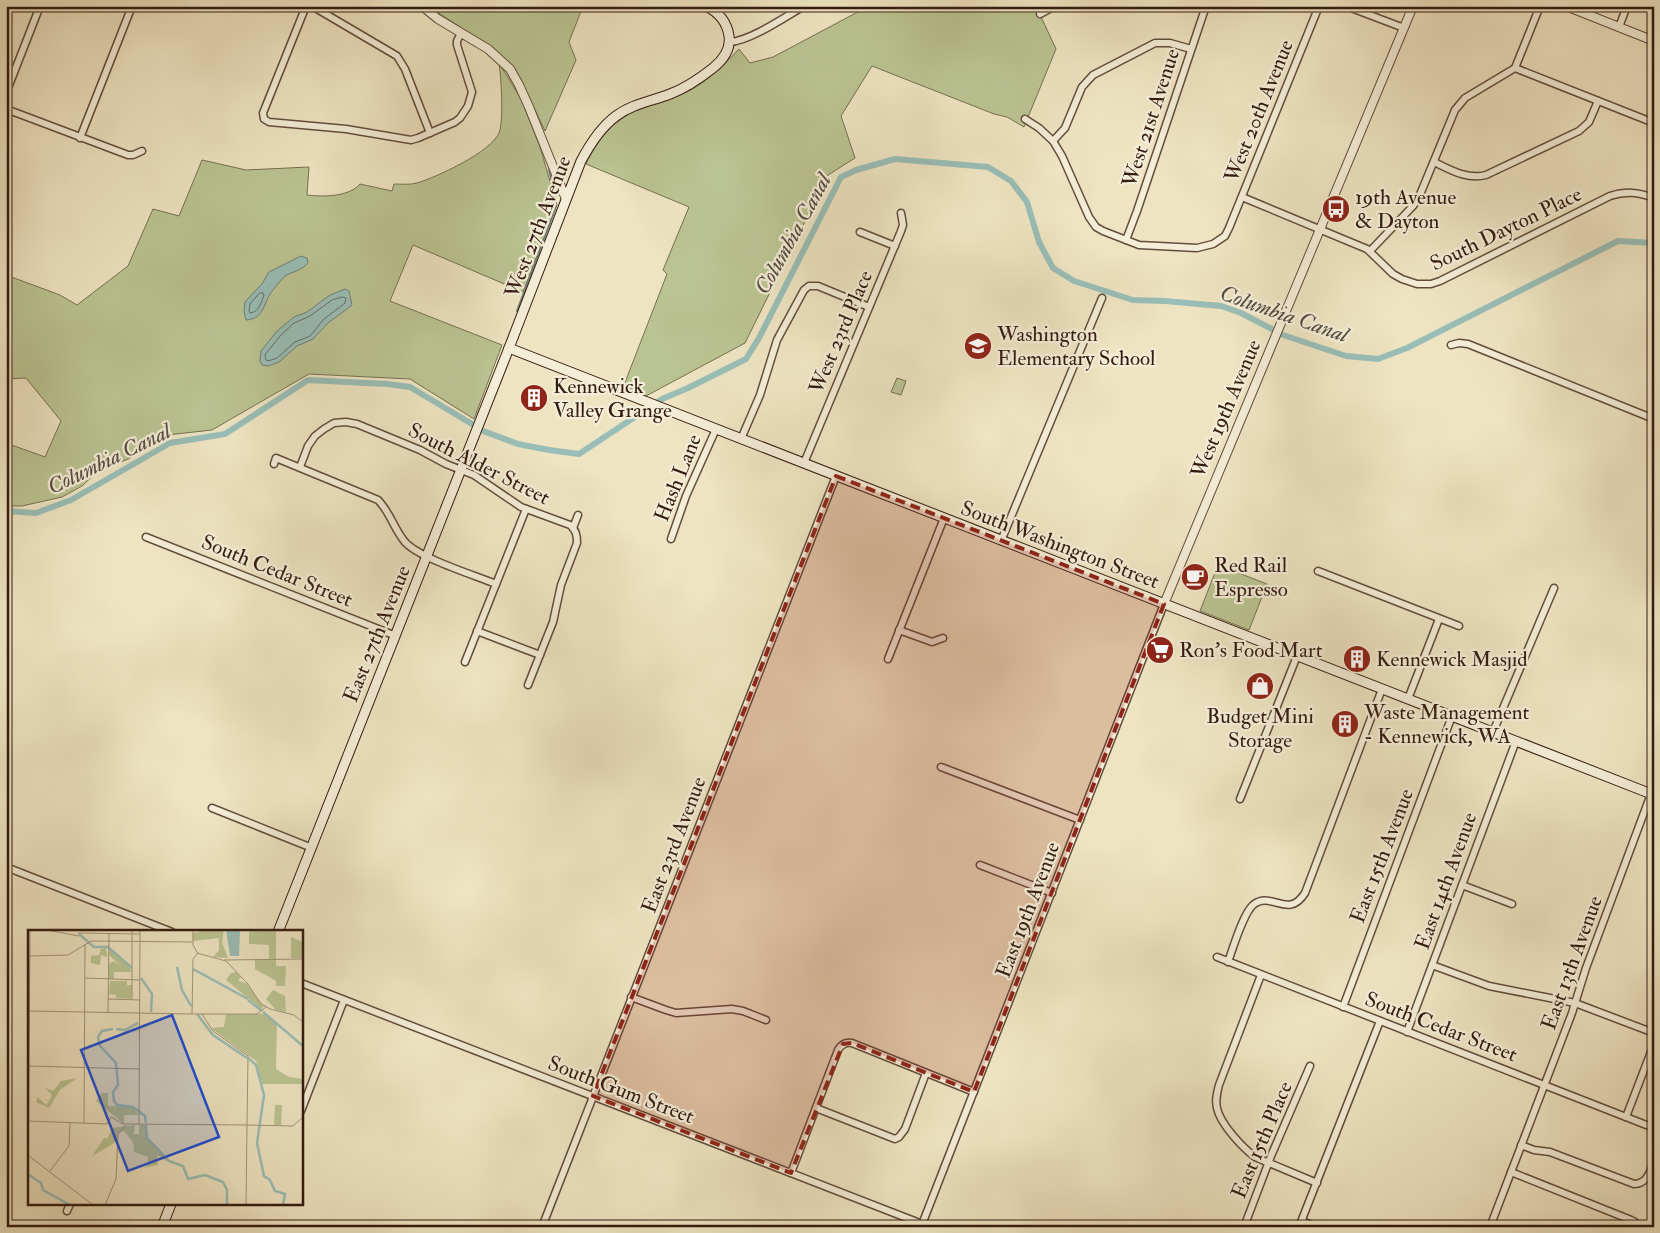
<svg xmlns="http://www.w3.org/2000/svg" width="1660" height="1233" font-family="'IM FELL Double Pica',serif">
  <rect width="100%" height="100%" fill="#eee4c2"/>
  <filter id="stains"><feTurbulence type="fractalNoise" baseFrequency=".004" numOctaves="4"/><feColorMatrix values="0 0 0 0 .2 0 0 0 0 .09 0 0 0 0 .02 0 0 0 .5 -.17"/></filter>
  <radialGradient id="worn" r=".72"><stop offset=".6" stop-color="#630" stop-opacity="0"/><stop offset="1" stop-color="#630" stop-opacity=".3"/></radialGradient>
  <!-- green -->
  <g fill="#bac492" stroke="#767050">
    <path d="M428,6H583L569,42L576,60L545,131L519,76L498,52Z"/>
    <path d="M869,6H1036L1056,49L1024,127L1007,117L994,114L872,66L841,116L855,158L828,175L745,343L646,396L624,385L667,274L663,270L689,207L586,164C597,141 613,120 638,110C655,103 673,99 689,91C709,80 724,65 739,49L750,63L773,57Z"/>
    <path d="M499,63L521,99L540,147L557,205L523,292L413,245L390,301L502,345L474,419L410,379L309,374L212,430L167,435L128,459L97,472L82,486L62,497L22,506H6V443L45,457L61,421L26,378L6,379V275L60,295L77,305L128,266L153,209L179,216L202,160L246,170L309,167L307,195C323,197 349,197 360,184L392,191L394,184C401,184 411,185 417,183C437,177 491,152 499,133C504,121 501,76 499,63Z"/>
    <path d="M897,378L906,381L901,395L891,392Z"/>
    <path d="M1218,565L1267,584L1249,630L1200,611Z"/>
  </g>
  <!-- water -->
  <g fill="#99beb7" stroke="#707d74">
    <path d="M301,256L307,258L308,263C302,270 295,271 287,275C282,278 277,285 273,290C263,302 265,319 246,320L244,311L245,302L262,284L269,272Z"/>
    <path d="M345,289L349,291L352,305L351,306L328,323L313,339L297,346L279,362L268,366L262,365L260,361L261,351L277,331L294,317L307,312L330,295Z"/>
  </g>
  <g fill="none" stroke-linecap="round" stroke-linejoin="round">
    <!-- shore -->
    <g stroke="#666c63" stroke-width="1">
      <path d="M260,293H263L264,295C261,303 259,312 250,313L249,311L250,304Z"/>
      <path d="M343,297L346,298L345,303L324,319L310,336L295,342L277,358L268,361L266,360L265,355L268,351L281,335L294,323L310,316L332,300Z"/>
    </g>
    <!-- stream -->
    <path stroke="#707d74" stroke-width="2" d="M517,311L555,209V197L549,169"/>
    <!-- canal -->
    <g stroke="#99beb7" stroke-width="6">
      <path d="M483,431L518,444L549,450L579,454L662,399L688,388L746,359L759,338L841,177L856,170L895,159L988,167L1011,181L1027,202L1039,242L1053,268L1074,281L1133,300L1165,301L1221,306L1241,313L1283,335L1346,356L1378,359L1407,348L1618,241L1654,243"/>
      <path d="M6,511L36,513L71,500L170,443L225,434L308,380L387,384L410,387L472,424"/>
    </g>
    <defs>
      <g id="minor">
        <path d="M306,6L263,113L264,119L269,122L346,129L411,140L418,138L455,122L460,118L468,106L472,92L457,45V41L461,33"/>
        <path d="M312,6L397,56L405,69L430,133"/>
        <path d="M1346,6L1404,28"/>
        <path d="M1040,14L1055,6"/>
        <path d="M1619,27L1627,6"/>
        <path d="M730,42C750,41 785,17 804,6"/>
        <path d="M1515,68L1654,123"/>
        <path d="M6,93L40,6"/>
        <path d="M6,109L128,155H133L142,151"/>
        <path d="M1025,119L1039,128L1053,141L1062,156L1089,217L1096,227L1103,231L1139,245L1197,248L1213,244L1225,236L1229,228L1319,6"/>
        <path d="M80,138L132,6"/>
        <path d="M1053,141L1065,128L1082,87L1093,75L1155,43H1170L1191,49"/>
        <path d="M1434,162C1451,170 1467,180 1486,175L1579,131L1589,122L1598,101"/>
        <path d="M1242,197L1367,249L1393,274L1402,279L1417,284H1431L1440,281L1610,196C1626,191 1638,192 1654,198"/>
        <path d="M860,232L895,246"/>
        <path d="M1126,240L1137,211L1206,6"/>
        <path d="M1370,251L1413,206L1419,197L1455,110L1465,98L1515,68L1540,6"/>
        <path d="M1451,345L1459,343L1468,344L1654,419"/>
        <path d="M741,439L760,395L777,340L804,290L809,286H818L869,307"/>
        <path d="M804,463L901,231L903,225L901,213"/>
        <path d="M274,464L276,458L378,500C390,512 394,529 405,542C419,558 474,575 496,584"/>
        <path d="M300,467L308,446L315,436L324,429L334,423L346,422L357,424L420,450L446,464L474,475L521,507L570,525C576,530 577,535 577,543L561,585L553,622L528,685"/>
        <path d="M573,528L578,515"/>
        <path d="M146,537L396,636"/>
        <path d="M671,539L686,496L716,429"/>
        <path d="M1001,541L1102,298"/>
        <path d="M1318,571L1459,626"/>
        <path d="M899,630L932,642L943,638"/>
        <path d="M477,631L540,655"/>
        <path d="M888,659L944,518"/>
        <path d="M465,662L526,509"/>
        <path d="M1408,699L1439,619"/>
        <path d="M1493,732L1554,588"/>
        <path d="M941,767L1080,820"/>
        <path d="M1240,799L1297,656"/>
        <path d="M212,808L312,848"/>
        <path d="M980,865L1052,893"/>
        <path d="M6,867L172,932"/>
        <path d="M1462,885L1512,904"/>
        <path d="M1217,957L1654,1128"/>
        <path d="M1228,962C1233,948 1243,914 1253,905C1271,890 1288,920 1305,893L1382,689"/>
        <path d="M1432,965L1489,986L1575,1003L1654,1033"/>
        <path d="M1261,975L1219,1085C1217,1093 1215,1100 1217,1108C1220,1124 1243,1148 1255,1157L1317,1183"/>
        <path d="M301,983L930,1227"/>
        <path d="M631,997L666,1010L676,1013L732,1009L743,1011L766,1020"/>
        <path d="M1343,1007L1452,716"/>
        <path d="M1407,1032L1516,741"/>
        <path d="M816,1108L895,1139L899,1137L905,1129L926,1073"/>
        <path d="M301,1111L344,1000"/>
        <path d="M1626,1117L1654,1044"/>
        <path d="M1521,1145L1534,1150L1550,1152L1634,1184C1647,1183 1649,1174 1654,1163"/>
        <path d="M1511,1172L1631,1220L1635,1222V1227"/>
        <path d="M791,1173L838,1050C841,1045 846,1042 852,1043L974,1092"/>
        <path d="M67,1211L70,1204"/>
        <path d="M1302,1221L1316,1227"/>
        <path d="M1492,1224L1500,1227"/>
        <path d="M542,1227L836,476"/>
        <path d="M921,1227L1164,604"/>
        <path d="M1244,1227L1271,1156L1310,1066"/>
        <path d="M1299,1227L1380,1021"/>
        <path d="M1490,1227L1572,1013L1586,968L1651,794"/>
      </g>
      <g id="tertiary">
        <path d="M422,6L438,19L488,49L510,69L519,85L529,107L566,199"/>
        <path d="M1566,6L1654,41"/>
        <path d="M1164,604L1413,6"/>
      </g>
      <g id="secondary">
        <path d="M509,348L1654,795"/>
        <path d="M278,932L509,348L581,161C590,144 601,127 616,116C632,104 652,101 670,94C686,88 699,79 713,68C723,60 731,49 729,36C727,22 718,12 706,6"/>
        <path d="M162,1227L171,1204"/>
      </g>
    </defs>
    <!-- minor casing -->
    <use href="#minor" stroke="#624d3c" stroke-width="9"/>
    <!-- tertiary casing -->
    <use href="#tertiary" stroke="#624d3c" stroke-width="10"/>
    <!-- secondary casing -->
    <use href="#secondary" stroke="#331b0f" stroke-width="11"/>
    <!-- minor -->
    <use href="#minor" stroke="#f4edd7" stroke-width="6"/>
    <!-- tertiary -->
    <use href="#tertiary" stroke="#f4edd7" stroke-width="8"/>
    <!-- secondary -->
    <use href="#secondary" stroke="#f4edd7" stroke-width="9"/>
  </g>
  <!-- marked area -->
  <path fill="#8f2418" fill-opacity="0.2" stroke="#8f2418" stroke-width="4" stroke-dasharray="10 6" stroke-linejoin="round" d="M836,476L1164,604L974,1092L852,1043L843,1044L791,1173L593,1096Z"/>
  <!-- icons -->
  <defs>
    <symbol id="bus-disc" viewBox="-11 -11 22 22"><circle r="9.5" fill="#8f2418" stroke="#f4edd7"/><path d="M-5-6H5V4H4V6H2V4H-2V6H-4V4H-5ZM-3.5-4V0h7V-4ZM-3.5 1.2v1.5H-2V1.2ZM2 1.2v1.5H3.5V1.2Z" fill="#fff"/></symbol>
    <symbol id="school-disc" viewBox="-11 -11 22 22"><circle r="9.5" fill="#8f2418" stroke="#f4edd7"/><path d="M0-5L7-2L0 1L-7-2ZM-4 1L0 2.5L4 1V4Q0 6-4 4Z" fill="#fff"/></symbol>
    <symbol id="building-disc" viewBox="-11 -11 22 22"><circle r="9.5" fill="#8f2418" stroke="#f4edd7"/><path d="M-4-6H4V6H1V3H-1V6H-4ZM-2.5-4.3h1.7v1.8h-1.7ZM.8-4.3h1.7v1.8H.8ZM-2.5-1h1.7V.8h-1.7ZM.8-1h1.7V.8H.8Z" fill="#fff"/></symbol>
    <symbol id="cafe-disc" viewBox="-11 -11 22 22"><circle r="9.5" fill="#8f2418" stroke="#f4edd7"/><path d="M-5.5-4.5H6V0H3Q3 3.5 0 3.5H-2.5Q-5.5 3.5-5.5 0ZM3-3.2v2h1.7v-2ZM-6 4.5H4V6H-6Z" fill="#fff"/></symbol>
    <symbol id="supermarket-disc" viewBox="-11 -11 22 22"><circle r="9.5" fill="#8f2418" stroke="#f4edd7"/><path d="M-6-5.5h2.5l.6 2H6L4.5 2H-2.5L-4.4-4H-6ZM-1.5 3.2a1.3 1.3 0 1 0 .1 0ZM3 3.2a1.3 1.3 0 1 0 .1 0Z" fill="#fff"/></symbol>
    <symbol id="shop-disc" viewBox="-11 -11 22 22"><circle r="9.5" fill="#8f2418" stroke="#f4edd7"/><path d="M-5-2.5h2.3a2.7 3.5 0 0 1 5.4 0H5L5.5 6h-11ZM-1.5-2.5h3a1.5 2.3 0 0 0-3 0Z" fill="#fff"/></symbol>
  </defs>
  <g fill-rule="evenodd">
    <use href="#bus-disc" x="1320" y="193" width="32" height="32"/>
    <use href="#school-disc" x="962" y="330" width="32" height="32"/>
    <use href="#building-disc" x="518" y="382" width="32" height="32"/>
    <use href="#cafe-disc" x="1179" y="561" width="32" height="32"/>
    <use href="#supermarket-disc" x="1144" y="634" width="32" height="32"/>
    <use href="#building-disc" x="1341" y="643" width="32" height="32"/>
    <use href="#shop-disc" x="1244" y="670" width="32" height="32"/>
    <use href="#building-disc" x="1329" y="708" width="32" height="32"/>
  </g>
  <g text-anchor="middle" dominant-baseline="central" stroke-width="4.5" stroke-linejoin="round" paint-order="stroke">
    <!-- street labels -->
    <g font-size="21" fill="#331b0f" stroke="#f4edd7">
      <text transform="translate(1259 111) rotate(-68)">West 20th Avenue</text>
      <text transform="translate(1151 118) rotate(-72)">West 21st Avenue</text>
      <text transform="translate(538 227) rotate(-69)">West 27th Avenue</text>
      <text transform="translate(1506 229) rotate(-26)">South Dayton Place</text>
      <text transform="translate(841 332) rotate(-67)">West 23rd Place</text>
      <text transform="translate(1226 409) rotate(-67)">West 19th Avenue</text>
      <text transform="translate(479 464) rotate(27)">South Alder Street</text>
      <text transform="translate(678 478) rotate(-68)">Hash Lane</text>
      <text transform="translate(1060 545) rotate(21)">South Washington Street</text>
      <text transform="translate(277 571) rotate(22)">South Cedar Street</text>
      <text transform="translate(377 634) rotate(-68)">East 27th Avenue</text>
      <text transform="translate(674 845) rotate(-69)">East 23rd Avenue</text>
      <text transform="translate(1382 856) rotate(-69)">East 15th Avenue</text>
      <text transform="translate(1446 881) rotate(-70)">East 14th Avenue</text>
      <text transform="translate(1028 910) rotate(-69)">East 19th Avenue</text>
      <text transform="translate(1572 963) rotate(-70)">East 13th Avenue</text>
      <text transform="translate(1441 1027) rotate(21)">South Cedar Street</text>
      <text transform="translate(621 1090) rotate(21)">South Gum Street</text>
      <text transform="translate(1262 1140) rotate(-67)">East 15th Place</text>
    </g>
    <!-- poi labels -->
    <g font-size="21" fill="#331b0f" stroke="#f4edd7" text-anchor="start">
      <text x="1355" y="197">19th Avenue<tspan x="1355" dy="24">&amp; Dayton</tspan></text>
      <text x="997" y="334">Washington<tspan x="997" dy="24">Elementary School</tspan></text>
      <text x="553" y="386">Kennewick<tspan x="553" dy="24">Valley Grange</tspan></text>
      <text x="1214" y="565">Red Rail<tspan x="1214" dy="24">Espresso</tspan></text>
      <text x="1179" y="650">Ron's Food Mart</text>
      <text x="1376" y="659">Kennewick Masjid</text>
      <text x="1364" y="712">Waste Management<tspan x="1364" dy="24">- Kennewick, WA</tspan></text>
      <text x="1260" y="716" text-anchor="middle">Budget Mini<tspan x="1260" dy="24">Storage</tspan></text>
    </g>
    <!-- water labels -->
    <g font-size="22" font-style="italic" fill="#524c41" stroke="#f4edd7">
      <text transform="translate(793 234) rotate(-61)">Columbia Canal</text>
      <text transform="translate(1284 314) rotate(19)">Columbia Canal</text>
      <text transform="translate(109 459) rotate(-26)">Columbia Canal</text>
    </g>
  </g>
  <!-- overview -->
  <g transform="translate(28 930)">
    <rect width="275" height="275" fill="#eee4c2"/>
    <path d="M180,0H196L194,12L200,28L185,27L191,20V8L165,11V3ZM221,0L248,1V36H258L257,56H248V51L227,39V29H241V15L221,14ZM263,7L275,12V28H263ZM78,18L79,27L73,25L72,35L63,33V26L71,25L73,19ZM82,18L99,33L104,42H86V49H81V34L86,31L94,37L81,25ZM208,42L213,47L210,51L218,53L236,76L233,79L198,50L203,43ZM82,51H99V55H104L103,69L88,68V65L81,64ZM245,60L257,66L258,82L248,80L238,69ZM198,84H238L249,92L248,139L261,147L275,149V154H234L228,131L183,98L196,97ZM49,148L32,160L21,178L8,172L10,167L18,175L21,172L16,168L21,171L24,165L17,158L25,161L33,151ZM74,163H80V176L104,177L111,185H96V194L68,171ZM247,175H254L253,195H246ZM107,195L106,204H111V195H117L119,208L140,232L129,225L130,235L116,238L120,235V227L106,222L105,212L96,201L90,203L88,212L64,226L76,208H80L84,198Z" fill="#bac492"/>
    <path d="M198,0H212L211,26H202Z" fill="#99beb7"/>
    <path fill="none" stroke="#99beb7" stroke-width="2.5" d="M51,4L66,17H80L104,38M149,37L154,60M165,39L220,69M113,48L124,64L123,82M154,60L163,76M220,70L234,81M235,82L275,116M169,84L185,105L219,128M85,99L74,101L70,107L72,116L88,133L90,155L85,162L86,171L89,175L105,177L117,186L118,193M88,99L97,100L110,93M220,128L228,135L236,165L229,213L236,246L242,250L247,261L257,264L255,275M118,195L119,208L141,231L155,236L160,249L177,245L195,252L199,260V275M1,245L13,253L15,260L42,275"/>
    <path fill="none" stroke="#a3947a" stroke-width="1" d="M19,0L51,6M165,0V15L170,24M50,3L112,4M169,23L198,31L220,54L232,73L242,79L266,85L275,92M2,26L40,25L63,11L165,12M196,30L275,29M57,48L112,50M80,69L112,70M104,69V0M0,81L164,84L165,29L170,23M80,83L81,3M164,84H229L238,77M174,84L185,101L220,126L219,195L265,196L275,187M1,136L112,139M0,191L79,194L83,187L95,194L219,195L218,275M56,193L57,14M111,194L112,0M1,226L65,275M22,241L41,216L42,192M0,275L2,0M77,275L88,249L90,204L98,195"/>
    <path fill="#1d4ed8" fill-opacity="0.15" stroke="#1d4ed8" stroke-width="2.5" d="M144,85L191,207L100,241L53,120Z"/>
    <rect width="275" height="275" fill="none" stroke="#331b0f" stroke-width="2.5"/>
  </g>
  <!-- margin -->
  <rect width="1660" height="1233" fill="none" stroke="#eee4c2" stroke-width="25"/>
  <rect x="8" y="8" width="1645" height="1218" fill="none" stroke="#331b0f" stroke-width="2.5"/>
  <rect x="12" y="12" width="1635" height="1208" fill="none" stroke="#331b0f"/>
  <rect width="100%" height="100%" filter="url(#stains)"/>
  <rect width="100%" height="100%" fill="url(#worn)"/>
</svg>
